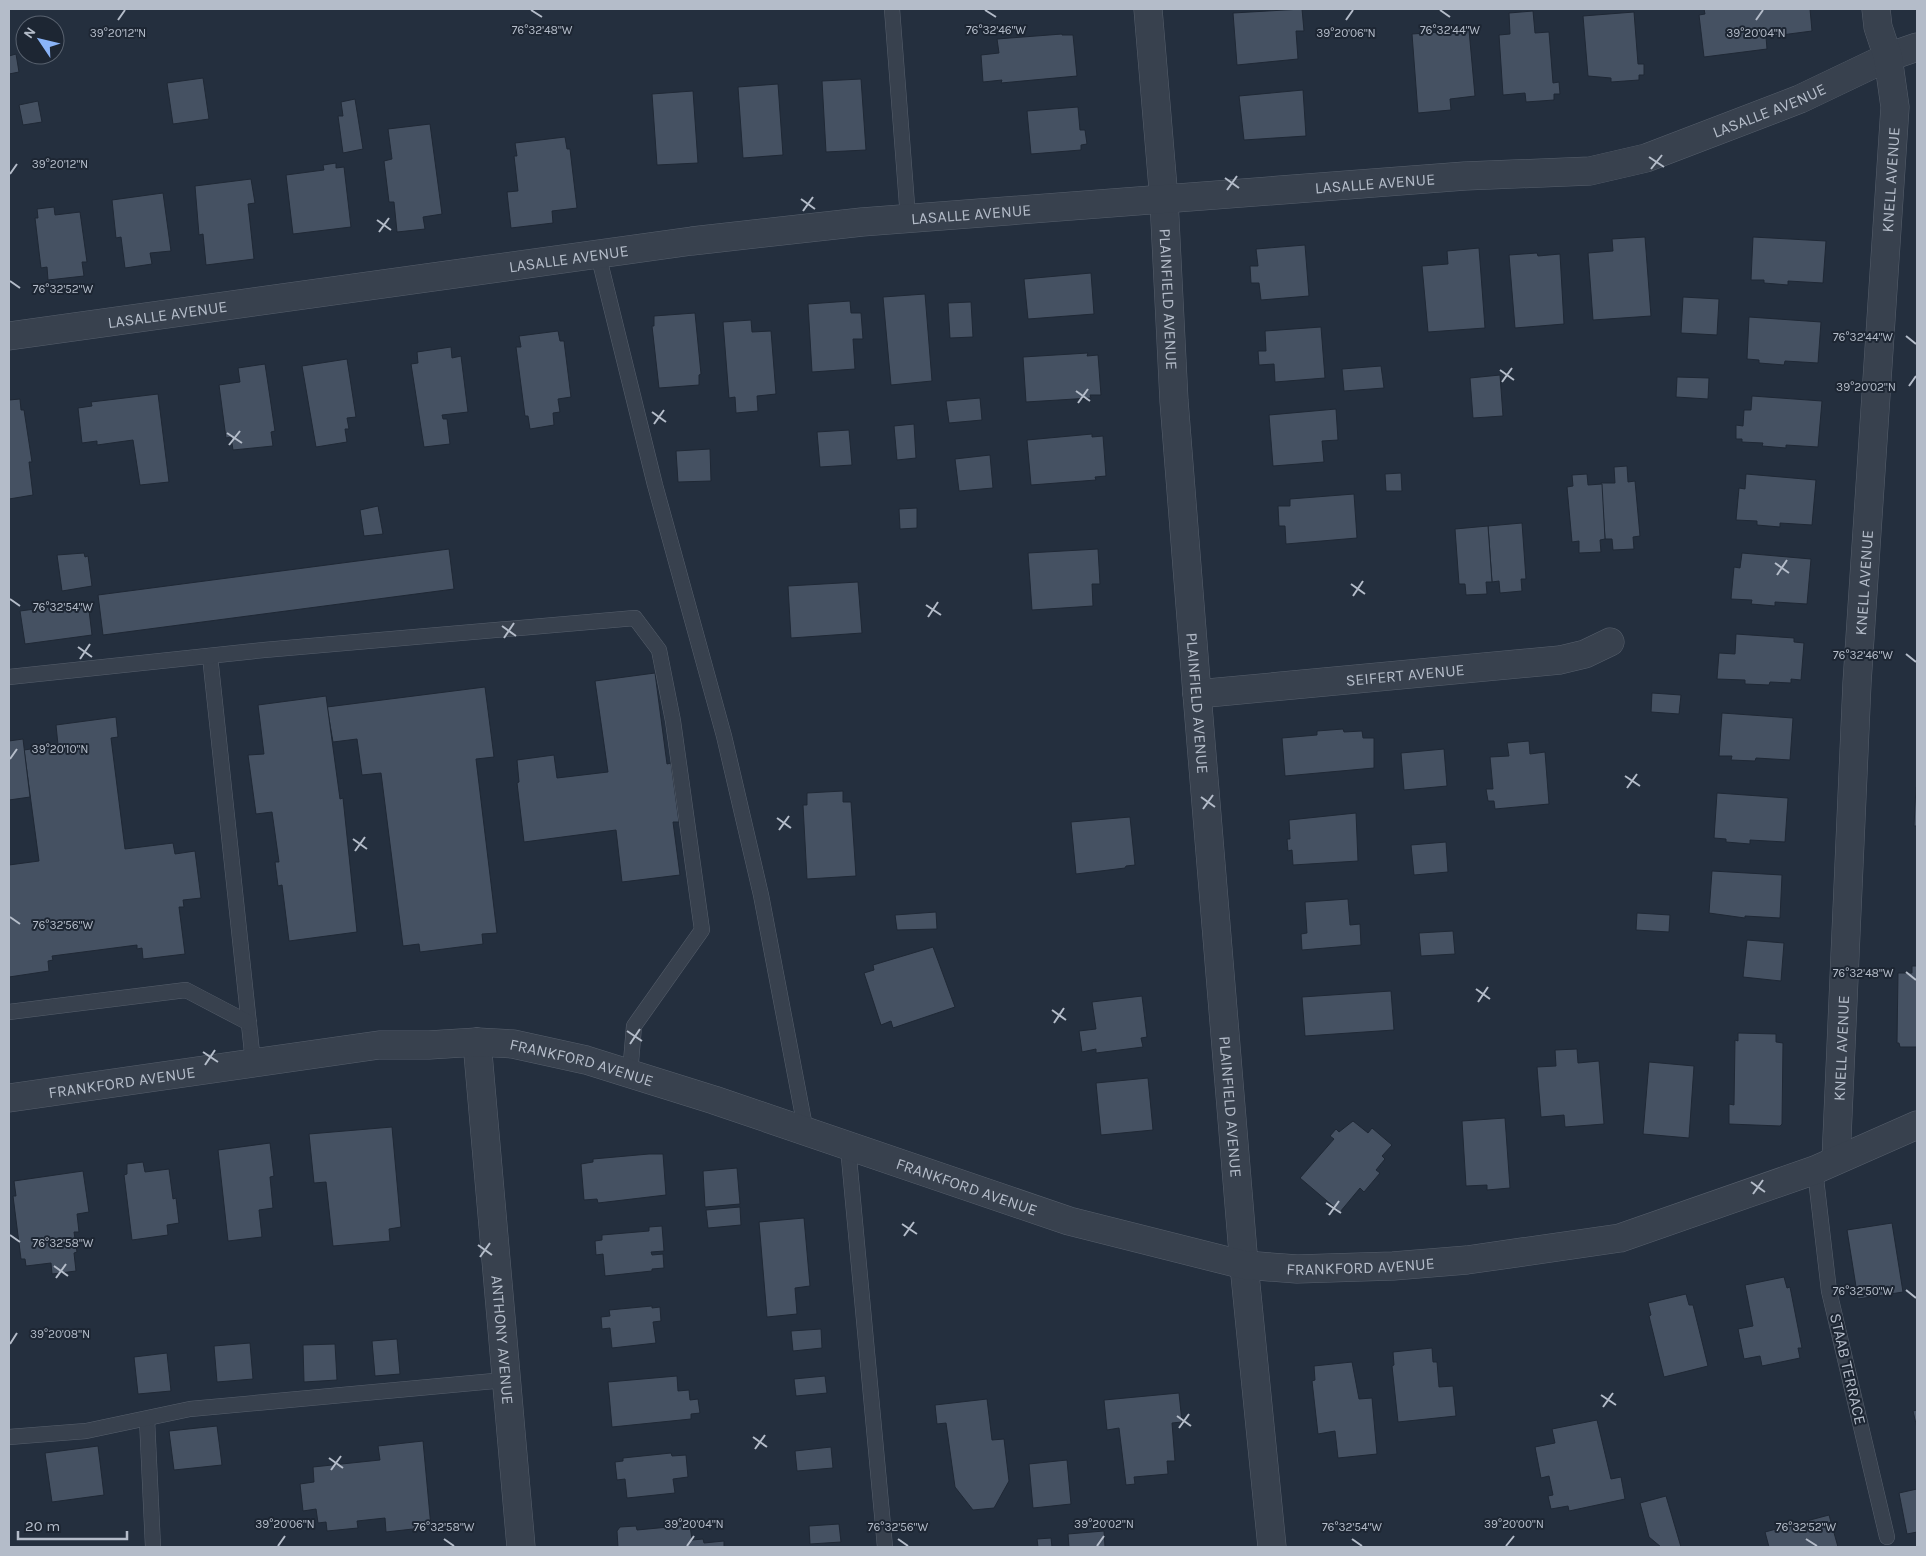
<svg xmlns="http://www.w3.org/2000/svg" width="1926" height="1556" font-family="Karla,sans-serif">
  <rect width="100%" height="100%" fill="#242f3e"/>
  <!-- building -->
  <g fill="#455162" stroke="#1f2835">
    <path d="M1302,9L1304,31H1296L1298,59L1237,65L1233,13Z"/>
    <path d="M1704,9H1810L1812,31L1766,37L1767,49L1704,57L1699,15L1705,14Z"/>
    <path d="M1533,11L1535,33L1549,32L1553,83L1559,82L1560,94H1554V100L1526,102L1525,93L1503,95L1499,35L1510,34L1509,13Z"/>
    <path d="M1634,12L1638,64H1644V75H1639V80L1611,82V78L1588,76L1583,16Z"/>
    <path d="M1469,30L1475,96L1450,99L1451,110L1418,113L1412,34Z"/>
    <path d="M1062,34V35H1073L1077,76L1001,83L1002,80L983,82L981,55L999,53L997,39Z"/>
    <path d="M16,54L19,72L9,74V56Z"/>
    <path d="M203,78L209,119L173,124L167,83Z"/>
    <path d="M861,79L866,150L826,152L822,81Z"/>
    <path d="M778,84L783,155L743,158L738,87Z"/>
    <path d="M1303,90L1306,136L1244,140L1239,96Z"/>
    <path d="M693,91L698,163L657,165L652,94Z"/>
    <path d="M355,99L363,149L343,153L338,116H343L341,102Z"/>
    <path d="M38,101L42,122L23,125L19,105Z"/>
    <path d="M1078,107L1080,130H1085L1087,144L1081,145V150L1031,154L1027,111Z"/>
    <path d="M430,124L442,214L423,217L425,229L397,232L394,202H389L384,161L392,159L388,129Z"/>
    <path d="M565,137L567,149H570L577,208L552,211L553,223L511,228L507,192L518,191L514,156H517L515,143Z"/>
    <path d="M336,163V168L344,167L351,227L293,234L286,175L324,170L323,165Z"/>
    <path d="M251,179L255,203L248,204L254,259L206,265L203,234L199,235L195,186Z"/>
    <path d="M163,193L171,251L150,253L152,264L125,268L121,237L116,238L112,200Z"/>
    <path d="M54,207L55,215L80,212L87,262H82L84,276L48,280L47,267L41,268L35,218H38L37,209Z"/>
    <path d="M1645,237L1651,316L1593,320L1588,253L1613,251L1612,239Z"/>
    <path d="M1753,237L1826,241L1823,283L1788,281V285L1764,283V280H1751Z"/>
    <path d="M1305,245L1309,296L1261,300L1259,283H1251L1250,266H1258L1256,249Z"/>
    <path d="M1479,248L1485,328L1428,332L1422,266L1448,264L1447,251Z"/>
    <path d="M1537,253L1538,256L1560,254L1564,324L1515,328L1509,255Z"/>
    <path d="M1091,273L1094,314L1028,319L1024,279Z"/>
    <path d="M925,294L932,381L891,385L883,297Z"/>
    <path d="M1683,297L1719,299L1717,335L1681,333Z"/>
    <path d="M850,301L851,313H861L863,339H853L855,369L812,372L808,304Z"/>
    <path d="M971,302L973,337L950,338L948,303Z"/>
    <path d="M695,313L701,374L699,375V385L659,388L652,326H654V316Z"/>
    <path d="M1749,317L1821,322L1818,363L1785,361L1784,365L1759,363V360L1747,359Z"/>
    <path d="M751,320L752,332L771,331L776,394L757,396L758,411L736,413L735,397L729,398L723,322Z"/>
    <path d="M1321,327L1325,378L1275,382L1274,364L1259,365L1258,351H1266L1265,331Z"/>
    <path d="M558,331L560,341H564L571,397L558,399L560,412L553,413L554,425L530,429L528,416H525L516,347H521L519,336Z"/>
    <path d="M451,347L452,358L461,356L468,412L442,415L443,419H447L450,444L424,447L411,364L418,363L417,352Z"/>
    <path d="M1088,353L1087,356L1098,355L1101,395H1090L1091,398L1026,402L1023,357Z"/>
    <path d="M347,359L356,417L347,418L349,429H345L347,442L316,447L302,366Z"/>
    <path d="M265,364L275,431L271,432L273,446L233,450L231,437L226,438L219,385L240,382L238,368Z"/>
    <path d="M1381,366L1384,388L1344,391L1342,369Z"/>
    <path d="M1500,375L1503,416L1473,418L1470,378Z"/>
    <path d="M1677,377L1709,378L1708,399L1676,397Z"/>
    <path d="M158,394L169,482L140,485L133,440L97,445V441L82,443L78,408L92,406L91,402Z"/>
    <path d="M1752,396L1822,401L1818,447L1786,445V448L1762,446L1763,443L1742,442V439H1736V425L1743,426L1744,410H1751Z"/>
    <path d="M980,398L982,420L949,423L946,401Z"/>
    <path d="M20,399L21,410H24L32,462H29L33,495L9,499V400Z"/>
    <path d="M1336,409L1338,440L1322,441L1324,462L1273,466L1269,415Z"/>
    <path d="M914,424L916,458L897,460L894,426Z"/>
    <path d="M849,430L852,465L820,467L817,432Z"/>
    <path d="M1092,434V437L1103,436L1106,476L1095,477L1096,480L1031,485L1027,440Z"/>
    <path d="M710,449L711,481L678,482L676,451Z"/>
    <path d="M990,455L993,488L959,491L955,459Z"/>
    <path d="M1627,466L1628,482L1635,481L1640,536L1633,537L1634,549L1613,550L1612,539H1605L1601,483H1615L1614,467Z"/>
    <path d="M1401,473L1402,491H1386L1385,474Z"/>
    <path d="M1587,474L1588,485L1602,484L1605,539L1600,540L1601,552L1579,553V541L1572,542L1567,487L1573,486L1572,475Z"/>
    <path d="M1746,474L1816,480L1812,525L1780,523V527L1757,525V521L1736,520L1739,488L1745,489Z"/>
    <path d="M1354,494L1357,538L1286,544L1285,526H1279L1278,506H1290V499Z"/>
    <path d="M378,506L383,534L364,536L360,510Z"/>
    <path d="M917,508V528L900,529L899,509Z"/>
    <path d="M1522,523L1526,579H1521L1522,591L1500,593L1499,581L1492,582L1488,526Z"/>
    <path d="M1488,526L1492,582H1486L1487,594L1466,595L1465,584H1459L1455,529Z"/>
    <path d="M449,549L454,589L103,635L98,595Z"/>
    <path d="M1098,549L1100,584H1092L1093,606L1032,610L1028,553Z"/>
    <path d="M84,553L85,557L88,556L92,586L62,591L57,555Z"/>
    <path d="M1742,553L1811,559L1807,604L1775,602V606L1751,604L1752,600L1731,599L1734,567L1740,568Z"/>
    <path d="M858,582L862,633L791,638L788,586Z"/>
    <path d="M88,602L92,635L25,644L20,611Z"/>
    <path d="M1736,634L1794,638V642L1804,643L1801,680L1791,679V683L1770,682L1769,685L1745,684V680L1717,679L1719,653L1735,654Z"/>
    <path d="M655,673L667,764L671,763L679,822H673L680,875L622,882L616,830L524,842L517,783L519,782L517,760L554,755L557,778L608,772L595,681Z"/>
    <path d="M485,687L494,757L476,759L497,933L482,934L483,944L420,952L419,944L403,946L381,773L362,775L357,739L333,742L327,707Z"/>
    <path d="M1652,693L1681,695L1679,714L1651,712Z"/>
    <path d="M326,696L340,799L343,798L357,932L289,941L282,885L278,886L275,862H279L272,812L256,814L248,755L264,754L258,705Z"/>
    <path d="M1722,713L1793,718L1790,760L1756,758L1755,761L1731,760L1732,756H1719Z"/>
    <path d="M116,717L118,737L111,738L125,849L173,843L175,854L195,851L201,898L183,900L184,907H179L185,954L143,959L142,948L137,949V945L52,956L53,960L48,961L49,971L9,977V865L39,861L24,750L58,745L56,725Z"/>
    <path d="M1343,729L1344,732L1362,731L1363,738H1374V768L1285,776L1282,738L1317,735V731Z"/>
    <path d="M23,739L30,797L9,800V741Z"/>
    <path d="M1529,741L1530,754L1545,752L1549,804L1495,809L1494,801H1488L1486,789H1493L1490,757L1509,756L1507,743Z"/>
    <path d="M1444,749L1447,786L1404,790L1401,753Z"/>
    <path d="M1916,787H1917V826H1914Z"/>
    <path d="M843,791V802H851L856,876L807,879L803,805H807V793Z"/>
    <path d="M1717,793L1788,798L1785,842L1750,840V844L1726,842V839L1714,838Z"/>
    <path d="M1356,813L1358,861L1293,865L1292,850L1288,851L1287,839H1290L1289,820Z"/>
    <path d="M1130,817L1135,865L1126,866L1125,868L1076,874L1071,822Z"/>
    <path d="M1446,842L1448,872L1414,875L1411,845Z"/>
    <path d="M1712,871L1782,875L1780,918L1745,916V918L1709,913Z"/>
    <path d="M1348,899L1350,925L1360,924L1361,945L1302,950L1301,934L1307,933L1305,902Z"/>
    <path d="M936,912L937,929L897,930L895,915Z"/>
    <path d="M1637,913L1670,915L1669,932L1636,930Z"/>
    <path d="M1453,931L1455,954L1421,956L1419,933Z"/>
    <path d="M1747,940L1784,943L1781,981L1743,977Z"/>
    <path d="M933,947L955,1007L893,1028L891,1021L881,1025L864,973L874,970L873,965Z"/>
    <path d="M1912,966H1917V1047H1900L1899,1043H1897L1898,973H1912Z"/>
    <path d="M1391,991L1394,1030L1305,1036L1302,997Z"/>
    <path d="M1142,996L1147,1037L1141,1038L1143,1047L1096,1053V1049L1082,1052L1079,1031L1096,1029L1092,1002Z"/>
    <path d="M1738,1033L1776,1034V1042L1783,1043L1782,1124L1780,1126L1729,1124V1104L1734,1105L1735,1040L1738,1041Z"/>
    <path d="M1577,1049L1578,1063L1599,1061L1604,1124L1565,1127L1564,1115L1541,1117L1537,1067L1556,1066L1555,1050Z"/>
    <path d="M1649,1062L1694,1066L1689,1138L1643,1134Z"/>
    <path d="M1148,1078L1153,1130L1101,1135L1096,1083Z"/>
    <path d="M1505,1118L1510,1188L1487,1190V1185L1466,1186L1462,1121Z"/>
    <path d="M1353,1121L1368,1133L1372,1128L1392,1145L1382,1156L1385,1159L1376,1170L1380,1173L1364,1192L1360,1188L1340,1212L1300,1178L1334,1139L1330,1136L1336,1129L1339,1132Z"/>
    <path d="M392,1127L401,1227L389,1229L390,1241L333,1246L326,1182L314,1183L309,1134Z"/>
    <path d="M270,1143L274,1176L270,1177L273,1208L259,1210L262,1237L228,1241L218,1150Z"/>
    <path d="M649,1154H663L666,1195L598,1203L597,1199L584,1200L581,1164L593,1162V1159Z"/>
    <path d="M143,1162L145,1172L169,1169L173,1199L176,1198L179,1223L167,1225L168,1235L132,1240L124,1175L127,1174V1164Z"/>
    <path d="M737,1168L740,1204L705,1207L703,1171Z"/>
    <path d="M83,1171L89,1212L77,1214L79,1232H74L77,1252L74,1253L76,1271L52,1274L51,1263L26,1266L25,1259H21L13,1196H16L14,1181Z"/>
    <path d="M740,1207L741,1225L708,1228L706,1210Z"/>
    <path d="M804,1218L810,1286L795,1288L797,1314L767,1317L759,1222Z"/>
    <path d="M1892,1223L1903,1292L1858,1299L1847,1230Z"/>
    <path d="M662,1226L664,1251L651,1252L652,1255L663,1254L664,1268L652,1269V1271L605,1276L603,1254L596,1255L595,1241L602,1240V1235L649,1231V1227Z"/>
    <path d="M1784,1277L1787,1288L1790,1287L1802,1348H1798L1800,1358L1762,1366L1760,1356L1744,1359L1738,1329L1753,1326L1745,1285Z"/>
    <path d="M1686,1294L1689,1305H1693L1708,1366L1664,1377L1649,1316L1651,1315L1648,1303Z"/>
    <path d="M652,1306V1308L660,1307L661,1321L653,1322L656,1343L612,1348L610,1328L602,1329L601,1317L610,1316L609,1310Z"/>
    <path d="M821,1329L822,1348L793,1351L791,1331Z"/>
    <path d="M397,1339L400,1374L375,1376L372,1341Z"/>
    <path d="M250,1343L253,1379L217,1382L214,1346Z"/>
    <path d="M335,1344L337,1380L304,1382L303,1345Z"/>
    <path d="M1432,1348L1433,1362H1437L1439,1387L1453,1386L1456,1416L1398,1422L1392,1366L1394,1365L1393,1352Z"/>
    <path d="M167,1353L171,1391L138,1394L134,1357Z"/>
    <path d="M1352,1362L1359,1399L1372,1398L1377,1454L1338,1458L1335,1431L1318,1434L1312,1381L1315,1380L1314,1366Z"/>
    <path d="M677,1376L678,1391L689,1390L690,1400L698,1399L700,1413L691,1414V1419L612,1427L608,1382Z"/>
    <path d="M825,1376L827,1393L796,1396L794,1379Z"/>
    <path d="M1179,1393L1182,1422L1172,1423L1175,1461H1167L1168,1474L1134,1477L1135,1484L1126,1485L1119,1428L1107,1430L1104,1400Z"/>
    <path d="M987,1399L992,1440L1004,1439L1009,1481L994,1508L973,1510L955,1487L946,1423L937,1424L935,1405Z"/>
    <path d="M1917,1410V1428L1913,1411Z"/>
    <path d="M1597,1420L1611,1479L1621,1477L1625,1499L1569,1511L1568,1506L1551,1509L1548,1496L1553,1495L1549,1476L1541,1478L1535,1447L1555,1443L1552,1429Z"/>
    <path d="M217,1426L222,1465L174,1470L169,1431Z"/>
    <path d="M423,1441L431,1527L386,1532L385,1518L357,1521L358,1528L327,1531L326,1522L318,1523L316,1509L303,1511L300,1484L314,1482L313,1467L380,1460L378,1446Z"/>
    <path d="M98,1446L104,1495L52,1502L45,1453Z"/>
    <path d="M831,1447L833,1468L797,1471L795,1451Z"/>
    <path d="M671,1453L672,1456L686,1455L688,1477L673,1479L675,1493L627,1498L625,1479L617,1480L615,1462L623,1461V1458Z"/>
    <path d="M1067,1460L1071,1504L1033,1508L1029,1464Z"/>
    <path d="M1917,1489V1532L1907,1534L1899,1493Z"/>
    <path d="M1666,1496L1681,1547H1661L1649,1537L1640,1503Z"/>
    <path d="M1829,1515L1838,1547H1769L1765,1532Z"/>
    <path d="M839,1524L841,1542L810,1544L809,1526Z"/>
    <path d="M690,1525L692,1540L703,1539L704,1543L724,1541V1547H618L617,1531L620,1527L636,1526L637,1530Z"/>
    <path d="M1104,1531L1105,1547H1069L1068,1534Z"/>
    <path d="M1051,1538L1052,1547H1038L1037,1539Z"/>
  </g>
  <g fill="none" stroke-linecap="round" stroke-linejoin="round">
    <defs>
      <g id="service">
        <path d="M892,9L908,218"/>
        <path d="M598,254L655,485L724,736L761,895L806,1132"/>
        <path d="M210,656L253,1062"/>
        <path d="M9,677L264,650L635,618L659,650L673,721L702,930L634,1026L630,1074"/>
        <path d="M9,1012L186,990L249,1023"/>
        <path d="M848,1147L885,1547"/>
        <path d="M1815,1170L1829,1291L1887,1537"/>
        <path d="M147,1419L153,1547"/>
        <path d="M9,1437L86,1431L190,1409L505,1380"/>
      </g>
      <g id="minor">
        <path id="s1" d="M1148,9L1164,200L1174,401L1197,694L1244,1265L1272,1547"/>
        <path id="s2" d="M9,336L692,241L862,222L1465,176L1590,171L1646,158L1800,99L1888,57L1917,47"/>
        <path id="s3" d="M1197,694L1560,660L1585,654L1610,642"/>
        <path id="s4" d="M477,1042L521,1547"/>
        <path id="s5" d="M1836,1160L1857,683L1895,107L1888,57L1878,27L1876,9"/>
      </g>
      <g id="tertiary">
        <path id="s6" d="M9,1098L379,1045H429L477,1042L513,1044L586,1060L714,1100L1069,1221L1244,1265L1297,1269L1393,1266L1467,1260L1620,1238L1815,1170L1917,1125"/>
      </g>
    </defs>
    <!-- service casing -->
    <use href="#service" stroke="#565f6c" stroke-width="16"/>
    <!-- minor casing -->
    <use href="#minor" stroke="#565f6c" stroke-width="29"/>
    <!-- tertiary casing -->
    <use href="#tertiary" stroke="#565f6c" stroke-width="29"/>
    <!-- service -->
    <use href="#service" stroke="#38414e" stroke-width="15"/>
    <!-- minor -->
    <use href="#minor" stroke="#38414e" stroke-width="28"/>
    <!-- tertiary -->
    <use href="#tertiary" stroke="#38414e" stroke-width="28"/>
  </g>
  <!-- ticks -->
  <path fill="none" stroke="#b4bcc9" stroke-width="2" d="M531,10L542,17M985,10L996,17M1440,10L1450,17M118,20L125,10M1346,20L1353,10M1756,20L1763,10M1649,157L1664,167M1651,169L1662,155M10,174L17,164M1225,178L1239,188M1227,190L1237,176M801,199L815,209M803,211L813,197M377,220L391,230M379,232L389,218M10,281L20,288M1906,336L1916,344M1500,370L1514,380M1502,382L1512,368M1909,386L1916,376M1076,391L1090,401M1078,403L1088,389M652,412L666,422M654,424L664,410M227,433L242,443M229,445L240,431M1775,563L1789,573M1777,575L1787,560M1351,584L1365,594M1353,596L1363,581M10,599L20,606M926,605L941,615M928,617L938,602M502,626L516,636M504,638L514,623M78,647L92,657M1906,654L1916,662M80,659L90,644M10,759L17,749M1625,776L1640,786M1627,788L1637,774M1201,797L1215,807M1203,809L1213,795M777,818L791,828M779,830L789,816M353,839L367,849M355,851L365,837M10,917L20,924M1906,972L1916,980M1476,989L1490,999M1478,1002L1488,987M1052,1010L1066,1020M1054,1023L1064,1008M627,1031L642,1041M630,1044L640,1029M203,1052L218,1062M205,1065L215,1050M1751,1182L1765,1192M1753,1194L1763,1180M1326,1203L1341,1213M1329,1215L1339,1201M902,1224L917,1234M10,1235L20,1242M904,1236L914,1222M478,1245L492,1255M480,1257L490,1243M54,1266L68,1276M56,1278L66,1264M1906,1290L1916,1298M10,1344L17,1333M1601,1395L1616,1405M1603,1407L1613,1393M1177,1416L1191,1426M1179,1428L1189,1414M753,1437L767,1447M755,1449L765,1435M329,1458L343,1468M331,1470L341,1456M444,1539L454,1546M898,1539L908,1546M1352,1539L1362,1546M1806,1539L1817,1546M278,1546L285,1536M687,1546L694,1536M1097,1546L1104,1536M1506,1546L1514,1536"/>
  <g text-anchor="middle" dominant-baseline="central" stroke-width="4" stroke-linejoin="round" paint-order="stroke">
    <!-- street labels -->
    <g font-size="16" fill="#b4bcc9" stroke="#1d2633">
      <text stroke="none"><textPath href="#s2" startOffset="1780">LASALLE AVENUE</textPath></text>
      <text stroke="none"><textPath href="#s5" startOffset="982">KNELL AVENUE</textPath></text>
      <text stroke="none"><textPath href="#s2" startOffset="1375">LASALLE AVENUE</textPath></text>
      <text stroke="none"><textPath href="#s2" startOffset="970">LASALLE AVENUE</textPath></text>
      <text stroke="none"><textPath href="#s2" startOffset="565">LASALLE AVENUE</textPath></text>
      <text stroke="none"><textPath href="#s1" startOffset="291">PLAINFIELD AVENUE</textPath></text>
      <text stroke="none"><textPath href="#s2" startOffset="160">LASALLE AVENUE</textPath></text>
      <text stroke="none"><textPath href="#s5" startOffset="578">KNELL AVENUE</textPath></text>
      <text stroke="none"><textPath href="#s3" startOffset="209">SEIFERT AVENUE</textPath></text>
      <text stroke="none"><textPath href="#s1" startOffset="696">PLAINFIELD AVENUE</textPath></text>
      <text stroke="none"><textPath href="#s5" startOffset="112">KNELL AVENUE</textPath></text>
      <text stroke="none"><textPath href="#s6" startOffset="579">FRANKFORD AVENUE</textPath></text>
      <text stroke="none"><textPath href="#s6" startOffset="114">FRANKFORD AVENUE</textPath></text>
      <text stroke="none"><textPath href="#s1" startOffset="1101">PLAINFIELD AVENUE</textPath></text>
      <text stroke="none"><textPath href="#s6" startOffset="984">FRANKFORD AVENUE</textPath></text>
      <text stroke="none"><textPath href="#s6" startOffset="1389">FRANKFORD AVENUE</textPath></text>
      <text stroke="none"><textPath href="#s4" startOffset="299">ANTHONY AVENUE</textPath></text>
      <text transform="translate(1848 1369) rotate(77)">STAAB TERRACE</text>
    </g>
  </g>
  <g font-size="12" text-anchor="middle" fill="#b4bcc9" stroke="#1d2633" stroke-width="4" stroke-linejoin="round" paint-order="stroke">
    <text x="542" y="34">76°32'48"W</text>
    <text x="996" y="34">76°32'46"W</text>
    <text x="1450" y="34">76°32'44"W</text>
    <text x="118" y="37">39°20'12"N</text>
    <text x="1346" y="37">39°20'06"N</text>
    <text x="1756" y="37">39°20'04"N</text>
    <text x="60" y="168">39°20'12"N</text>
    <text x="63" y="293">76°32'52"W</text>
    <text x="1863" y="341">76°32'44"W</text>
    <text x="1866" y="391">39°20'02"N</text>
    <text x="63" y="611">76°32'54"W</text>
    <text x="1863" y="659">76°32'46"W</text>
    <text x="60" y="753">39°20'10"N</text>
    <text x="63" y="929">76°32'56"W</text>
    <text x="1863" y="977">76°32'48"W</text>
    <text x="63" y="1247">76°32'58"W</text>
    <text x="1863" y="1295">76°32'50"W</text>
    <text x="60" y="1338">39°20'08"N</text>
    <text x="285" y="1528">39°20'06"N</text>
    <text x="694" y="1528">39°20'04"N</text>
    <text x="1104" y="1528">39°20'02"N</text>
    <text x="1514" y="1528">39°20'00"N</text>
    <text x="444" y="1531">76°32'58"W</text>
    <text x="898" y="1531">76°32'56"W</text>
    <text x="1352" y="1531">76°32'54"W</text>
    <text x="1806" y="1531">76°32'52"W</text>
  </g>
  <!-- border -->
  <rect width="1926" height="1556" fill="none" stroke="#b4bcc9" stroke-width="20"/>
  <!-- north arrow -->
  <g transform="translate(40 40) rotate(305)"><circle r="24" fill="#1d2633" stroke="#59626f"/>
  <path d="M0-4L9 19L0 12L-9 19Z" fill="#8ab4f8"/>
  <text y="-8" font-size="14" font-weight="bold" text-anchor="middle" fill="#b4bcc9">N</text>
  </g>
  <!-- scale -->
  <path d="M18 1531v8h109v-8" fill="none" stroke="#b4bcc9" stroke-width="2.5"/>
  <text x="25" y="1531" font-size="15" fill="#b4bcc9" stroke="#1d2633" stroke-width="4" paint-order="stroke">20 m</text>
</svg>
